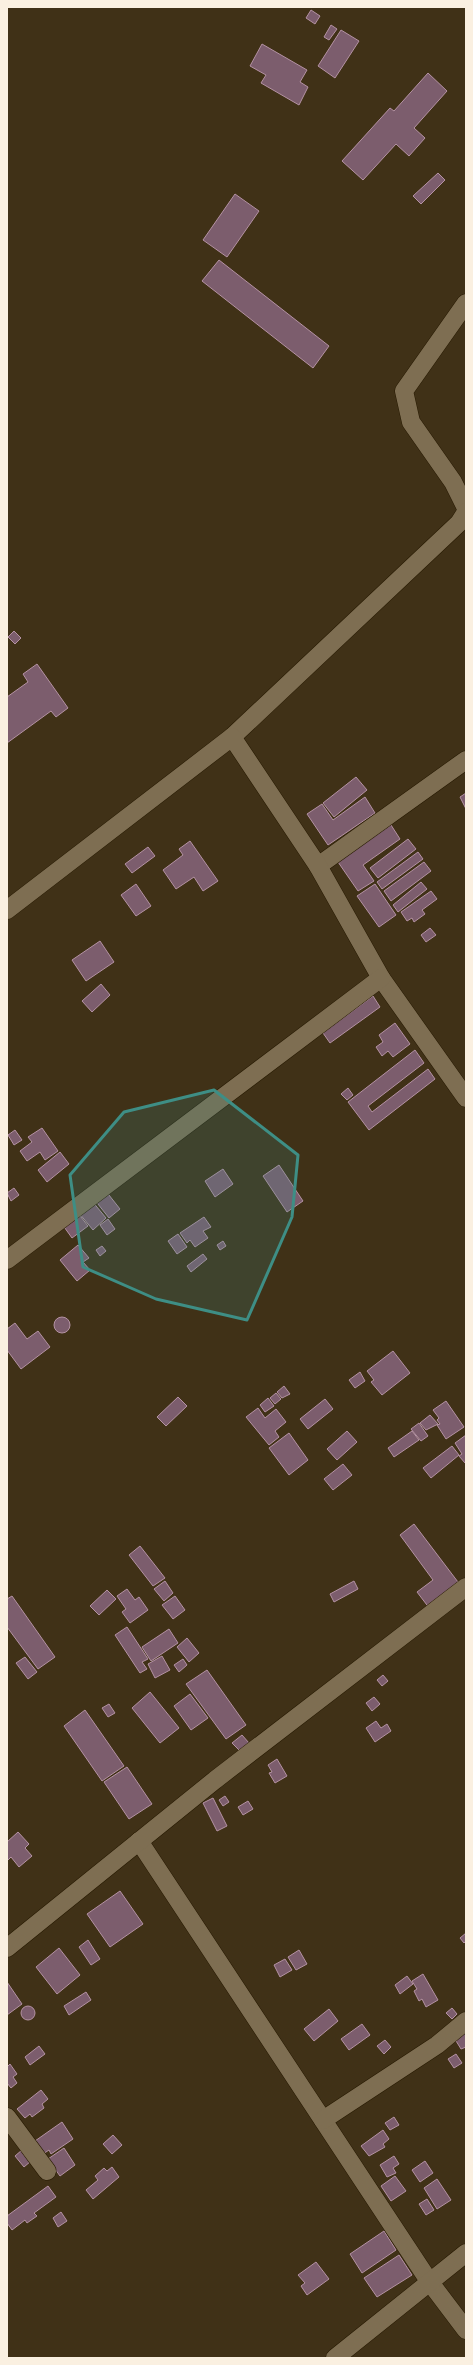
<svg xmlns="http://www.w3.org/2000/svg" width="473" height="2365" font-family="Rubik,sans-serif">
  <rect width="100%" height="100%" fill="#403117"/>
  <!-- building -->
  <g fill="#7c5d6d" stroke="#b492a3">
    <path d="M311,10L320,16L315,24L306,18Z"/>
    <path d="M331,25L337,29L329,40L324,37Z"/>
    <path d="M341,30L359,41L335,78L318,66Z"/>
    <path d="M262,44L307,70L300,82L308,87L299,105L261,83L266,75L250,66Z"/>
    <path d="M428,73L447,91L414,128L425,138L409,156L396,144L363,180L342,161L390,108L394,111Z"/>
    <path d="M438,173L445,180L421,204L413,196Z"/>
    <path d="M235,194L259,211L227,257L203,240Z"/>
    <path d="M219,260L329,346L313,368L202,281Z"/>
    <path d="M14,631L21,638L15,644L8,637Z"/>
    <path d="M37,664L68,708L56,717L51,711L7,743V697L28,682L23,674Z"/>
    <path d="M356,777L367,790L334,817L323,803Z"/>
    <path d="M466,793V809L460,797Z"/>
    <path d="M365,797L375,813L328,845L307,814L322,804L333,820Z"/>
    <path d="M391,825L400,839L363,865L374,881L358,891L338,862Z"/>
    <path d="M408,839L416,849L378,878L370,868Z"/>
    <path d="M190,841L218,881L203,891L194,877L176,889L163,870L183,855L179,849Z"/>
    <path d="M148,847L155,856L132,873L125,864Z"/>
    <path d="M418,852L423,859L382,889L377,882Z"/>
    <path d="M424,862L431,871L391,901L384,891Z"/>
    <path d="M421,882L427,889L398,912L393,905Z"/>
    <path d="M136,884L151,906L136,916L121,895Z"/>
    <path d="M375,884L396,915L379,927L357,896Z"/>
    <path d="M431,891L437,899L422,910L425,914L414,922L412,918L407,921L401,912Z"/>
    <path d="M430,928L436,935L426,942L421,935Z"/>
    <path d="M100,941L114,962L86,981L72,960Z"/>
    <path d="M101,984L110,995L92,1012L82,1001Z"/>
    <path d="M373,996L380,1007L330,1043L323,1033Z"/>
    <path d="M395,1023L410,1044L393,1057L388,1051L382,1056L376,1047L383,1042L379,1035Z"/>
    <path d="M415,1050L424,1063L368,1106L372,1112L428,1069L435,1079L369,1130L348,1102Z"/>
    <path d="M348,1088L353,1095L347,1100L341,1094Z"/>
    <path d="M42,1128L58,1151L45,1160L40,1152L27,1161L20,1151L32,1142L28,1137Z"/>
    <path d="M15,1130L22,1140L14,1145L8,1135Z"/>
    <path d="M60,1152L69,1164L47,1182L38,1170Z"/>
    <path d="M279,1165L303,1201L287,1212L263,1176Z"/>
    <path d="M223,1169L233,1184L215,1197L205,1181Z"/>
    <path d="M14,1188L19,1195L11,1201L7,1193Z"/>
    <path d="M105,1190L120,1209L109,1218L94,1199Z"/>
    <path d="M92,1201L106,1218L93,1230L79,1213Z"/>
    <path d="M77,1212L88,1226L72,1238L62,1224Z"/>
    <path d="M204,1217L211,1227L203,1231L208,1238L195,1247L190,1240L187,1243L180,1233Z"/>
    <path d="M108,1219L115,1229L107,1235L100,1225Z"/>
    <path d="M178,1234L187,1247L177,1254L168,1241Z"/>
    <path d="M223,1241L226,1246L220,1250L217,1245Z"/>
    <path d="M78,1245L89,1258L83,1262L90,1270L77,1281L60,1260Z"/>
    <path d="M102,1246L106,1251L100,1256L96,1250Z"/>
    <path d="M203,1254L207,1259L191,1272L187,1266Z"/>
    <circle cx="62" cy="1325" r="8"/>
    <path d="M15,1323L27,1339L38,1331L50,1347L21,1369L7,1350V1329Z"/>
    <path d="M393,1351L410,1373L382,1395L371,1382L374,1380L367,1371Z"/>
    <path d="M360,1372L365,1381L355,1388L349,1380Z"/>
    <path d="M284,1386L290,1394L282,1398L277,1392Z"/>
    <path d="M276,1393L281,1399L275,1404L270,1398Z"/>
    <path d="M178,1397L187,1406L166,1426L157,1417Z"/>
    <path d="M268,1398L274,1406L265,1412L260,1405Z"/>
    <path d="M325,1399L333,1409L308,1429L300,1419Z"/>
    <path d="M446,1401L464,1427L446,1439L437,1425L440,1424L437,1420L439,1418L433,1410Z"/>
    <path d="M258,1408L265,1418L276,1409L286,1422L275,1431L279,1437L269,1445L246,1417Z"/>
    <path d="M430,1415L438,1424L426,1430L420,1423Z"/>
    <path d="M419,1423L428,1436L421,1441L411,1429Z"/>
    <path d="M347,1431L357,1442L337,1460L327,1449Z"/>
    <path d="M412,1431L419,1440L394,1457L388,1448Z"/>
    <path d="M289,1433L308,1460L289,1475L269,1448Z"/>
    <path d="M466,1435V1463H465L459,1456L462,1454L455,1443Z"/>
    <path d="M452,1446L459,1455L431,1478L423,1468Z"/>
    <path d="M343,1464L352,1475L333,1490L324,1479Z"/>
    <path d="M414,1524L461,1586L430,1609L417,1592L433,1580L400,1535Z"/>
    <path d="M140,1546L165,1578L153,1586L129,1555Z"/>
    <path d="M165,1581L173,1593L164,1601L154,1589Z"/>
    <path d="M354,1581L358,1589L334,1602L330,1594Z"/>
    <path d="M127,1589L135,1600L139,1597L148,1610L130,1623L122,1612L126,1609L117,1596Z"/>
    <path d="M107,1590L116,1599L99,1615L90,1606Z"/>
    <path d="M12,1596L55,1657L38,1669L7,1627V1599Z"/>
    <path d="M175,1596L185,1610L173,1619L162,1605Z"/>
    <path d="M127,1627L148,1659L142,1662L147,1669L140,1673L115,1635Z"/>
    <path d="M169,1629L178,1643L151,1661L142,1647Z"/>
    <path d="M187,1638L199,1653L189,1662L177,1647Z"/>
    <path d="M162,1656L170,1670L155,1678L148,1664Z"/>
    <path d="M25,1657L37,1672L28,1679L16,1663Z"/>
    <path d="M183,1659L187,1665L179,1672L174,1665Z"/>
    <path d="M207,1670L246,1725L226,1739L186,1684Z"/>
    <path d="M383,1675L388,1681L382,1686L377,1680Z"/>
    <path d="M150,1692L179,1728L160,1743L132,1708Z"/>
    <path d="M190,1694L208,1718L191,1730L174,1706Z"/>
    <path d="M374,1697L380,1704L372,1711L366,1703Z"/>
    <path d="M109,1704L115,1713L108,1717L102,1708Z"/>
    <path d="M85,1710L124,1766L102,1781L64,1726Z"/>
    <path d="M376,1721L381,1728L387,1724L391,1731L375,1742L366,1728Z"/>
    <path d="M242,1735L249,1743L240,1751L232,1743Z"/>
    <path d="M277,1759L287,1776L275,1783L269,1773L272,1772L268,1765Z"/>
    <path d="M127,1767L152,1804L129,1819L104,1782Z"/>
    <path d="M225,1796L229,1802L223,1806L219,1800Z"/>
    <path d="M213,1798L227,1826L217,1831L203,1803Z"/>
    <path d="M248,1801L253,1809L243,1815L238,1807Z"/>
    <path d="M18,1832L29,1844L25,1848L32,1856L19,1867L11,1857L7,1861V1842Z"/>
    <path d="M120,1891L143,1924L110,1947L87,1914Z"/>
    <path d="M466,1933V1941L464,1943L460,1938Z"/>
    <path d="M88,1940L100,1959L91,1965L79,1947Z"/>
    <path d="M59,1948L80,1975L57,1994L36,1967Z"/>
    <path d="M299,1950L307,1964L296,1970L288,1957Z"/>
    <path d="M285,1959L292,1970L280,1977L274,1965Z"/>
    <path d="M423,1974L438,2000L426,2007L422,1999L419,2001L414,1991L417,1989L412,1981Z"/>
    <path d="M407,1976L413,1984L400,1994L395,1985Z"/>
    <path d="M7,1982L22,2004L7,2015Z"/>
    <path d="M86,1992L91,2000L69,2015L64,2006Z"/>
    <circle cx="28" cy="2013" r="7"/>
    <path d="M452,2008L457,2014L452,2019L446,2013Z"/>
    <path d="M329,2009L338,2021L314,2041L304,2029Z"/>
    <path d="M362,2024L370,2035L349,2050L341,2039Z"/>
    <path d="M466,2028V2047L461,2049L453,2036Z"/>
    <path d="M385,2040L391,2047L384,2054L377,2046Z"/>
    <path d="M39,2046L45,2054L30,2065L25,2057Z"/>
    <path d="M456,2054L462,2063L454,2068L448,2059Z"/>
    <path d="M10,2064L17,2074L13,2077L17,2083L11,2088L7,2083V2067Z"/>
    <path d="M41,2090L48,2099L42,2104L44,2108L32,2117L30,2114L25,2118L17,2109Z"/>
    <path d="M394,2117L399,2125L390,2130L385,2123Z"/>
    <path d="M62,2122L73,2139L51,2154L49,2150L43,2154L35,2141Z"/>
    <path d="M383,2130L389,2139L383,2144L385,2147L369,2156L361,2146Z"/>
    <path d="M113,2135L122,2145L112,2154L103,2144Z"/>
    <path d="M64,2148L75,2165L60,2176L48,2159Z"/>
    <path d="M22,2150L31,2161L24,2167L15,2156Z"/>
    <path d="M394,2156L399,2164L393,2168L396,2173L387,2177L380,2165Z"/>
    <path d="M425,2161L433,2173L420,2182L412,2170Z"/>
    <path d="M112,2167L119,2177L93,2199L86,2190L98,2180L95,2176L104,2168L107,2171Z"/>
    <path d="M395,2176L406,2191L391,2201L381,2186Z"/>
    <path d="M437,2179L451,2200L437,2209L424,2188Z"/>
    <path d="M48,2186L56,2197L34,2213L37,2216L27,2223L25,2220L12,2230L7,2223V2216Z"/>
    <path d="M427,2199L434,2210L426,2215L419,2204Z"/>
    <path d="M61,2212L67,2221L58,2227L53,2218Z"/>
    <path d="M384,2231L396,2250L362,2273L350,2254Z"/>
    <path d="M399,2255L412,2275L377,2297L364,2278Z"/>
    <path d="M316,2262L329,2279L307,2295L301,2286L305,2283L298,2275Z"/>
  </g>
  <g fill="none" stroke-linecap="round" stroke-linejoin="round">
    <defs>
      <g id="street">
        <path d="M466,303L404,391L411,422L453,482L466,508"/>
        <path d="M232,737L459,523L466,512"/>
        <path d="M318,866L466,760"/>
        <path d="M7,910L232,737L318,866L381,978L466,1098"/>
        <path d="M7,1260L381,978"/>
        <path d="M139,1841L429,2281L466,2330"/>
        <path d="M7,1948L215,1780L466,1587"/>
        <path d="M7,2117L47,2171"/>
        <path d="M323,2120L437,2045L466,2021"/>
        <path d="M335,2358L466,2253"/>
      </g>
    </defs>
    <!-- street casing -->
    <use href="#street" stroke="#261900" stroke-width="19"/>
    <!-- street -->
    <use href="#street" stroke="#7e6e52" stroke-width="18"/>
  </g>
  <!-- marked area -->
  <path fill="#3e8e85" fill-opacity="0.2" stroke="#3e8e85" stroke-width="3" stroke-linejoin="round" d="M214,1090L298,1155L292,1217L247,1320L156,1299L83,1267L70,1175L124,1112Z"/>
  <!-- border -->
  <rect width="473" height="2365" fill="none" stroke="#faf0e1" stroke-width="16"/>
</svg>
